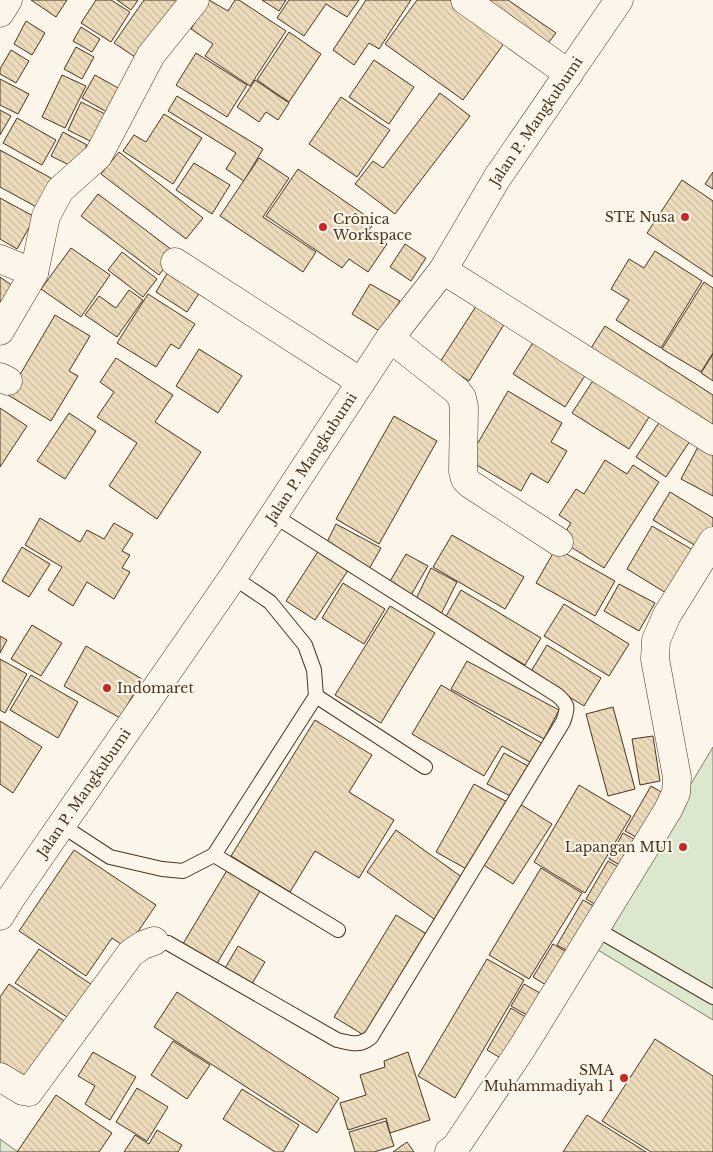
<svg xmlns="http://www.w3.org/2000/svg" width="713" height="1152" font-family="'Libre Baskerville',serif">
  <defs>
    <pattern id="building-back-hatch" width="6" height="6" patternUnits="userSpaceOnUse" patternTransform="scale(1.25)"><rect width="6" height="6" fill="#ecdcbc"/><path d="M-1 5l2 2M0 0l6 6M5-1l2 2" fill="none" stroke="#ccbda1"/></pattern>
  </defs>
  <rect width="100%" height="100%" fill="#fbf6e9"/>
  <!-- grass -->
  <g fill="#dce7d0" stroke="#887966">
    <path d="M713,747V1020L593,947Z"/>
    <path d="M0,1139L18,1152H0Z"/>
  </g>
  <!-- building -->
  <g fill="url(#building-back-hatch)" stroke="#4a3520">
    <path d="M31,0H67L56,17Z"/>
    <path d="M96,0H111L130,12L111,42L81,23Z"/>
    <path d="M117,0H138L131,10Z"/>
    <path d="M144,0H178L138,59L114,43Z"/>
    <path d="M209,0L228,11L235,0H239L286,31L250,86L205,56L213,44L191,29Z"/>
    <path d="M262,0H286L279,11Z"/>
    <path d="M289,0H359L347,17L326,4L304,36L277,18Z"/>
    <path d="M366,0H411L379,49L369,43L354,65L333,50Z"/>
    <path d="M417,0H455L508,38L463,100L385,44Z"/>
    <path d="M478,0H508L556,33L545,47Z"/>
    <path d="M26,21L45,33L32,55L14,44Z"/>
    <path d="M81,27L100,39L92,52L73,41Z"/>
    <path d="M289,32L321,54L289,102L257,80Z"/>
    <path d="M76,47L94,57L82,79L64,69Z"/>
    <path d="M11,50L29,61L16,83L0,74V69Z"/>
    <path d="M196,53L247,85L227,117L176,85Z"/>
    <path d="M374,60L414,87L389,124L349,97Z"/>
    <path d="M62,75L86,86L65,128L42,117Z"/>
    <path d="M95,75L127,93L114,116L82,98Z"/>
    <path d="M0,79L29,94L18,114L0,105Z"/>
    <path d="M255,80L289,103L278,120L266,112L259,122L237,107Z"/>
    <path d="M440,93L470,116L395,214L355,184L373,161L383,168Z"/>
    <path d="M177,96L263,149L244,181L226,169L236,153L168,111Z"/>
    <path d="M341,97L390,130L357,177L309,144Z"/>
    <path d="M81,102L113,118L100,146L68,130Z"/>
    <path d="M0,110L11,116L0,135Z"/>
    <path d="M164,114L202,138L173,184L123,151L134,135L146,142Z"/>
    <path d="M17,118L56,140L42,165L3,143Z"/>
    <path d="M63,132L87,145L75,168L51,156Z"/>
    <path d="M0,150L58,182L42,210L0,187Z"/>
    <path d="M119,152L203,218L186,239L101,174Z"/>
    <path d="M259,158L289,178L263,217L316,252L303,272L220,216Z"/>
    <path d="M194,163L230,185L212,214L176,190Z"/>
    <path d="M298,169L375,222L368,231L387,244L368,272L349,259L342,268L266,216Z"/>
    <path d="M713,172V189L705,184Z"/>
    <path d="M682,180L713,201V277L647,233Z"/>
    <path d="M98,194L176,253L159,275L81,216Z"/>
    <path d="M0,198L35,217L17,249L0,239Z"/>
    <path d="M405,244L426,258L411,281L390,267Z"/>
    <path d="M71,248L110,275L81,317L41,289Z"/>
    <path d="M655,251L702,281L661,348L616,320L629,300L611,289L629,259L644,268Z"/>
    <path d="M122,252L157,279L143,297L108,270Z"/>
    <path d="M168,272L200,292L187,312L156,292Z"/>
    <path d="M0,277L20,291L0,314Z"/>
    <path d="M704,282L713,288V353L701,372L662,349Z"/>
    <path d="M370,284L400,301L381,332L352,314Z"/>
    <path d="M129,290L143,300L117,337L85,315L99,296L116,308Z"/>
    <path d="M148,294L195,324L179,349L171,344L156,367L117,343Z"/>
    <path d="M480,300L508,318L469,381L440,362Z"/>
    <path d="M55,315L90,336L69,371L78,376L51,421L8,395Z"/>
    <path d="M605,326L713,395V437L586,356Z"/>
    <path d="M534,341L586,374L565,407L513,374Z"/>
    <path d="M199,349L242,376L218,413L176,386Z"/>
    <path d="M713,354V381L701,373Z"/>
    <path d="M116,358L173,395L155,422L201,452L157,519L109,486L137,443L97,417L114,392L100,382Z"/>
    <path d="M594,379L651,414L629,449L572,413Z"/>
    <path d="M508,391L562,423L551,442L567,451L548,483L531,473L521,491L468,460Z"/>
    <path d="M0,408L27,426L0,467Z"/>
    <path d="M69,413L96,431L65,479L37,461Z"/>
    <path d="M394,416L437,441L379,544L336,519Z"/>
    <path d="M660,421L690,441L666,477L636,457Z"/>
    <path d="M699,445L713,453V496L681,479Z"/>
    <path d="M605,460L627,474L633,465L659,482L604,568L560,540L571,523L559,515L576,489L584,494Z"/>
    <path d="M670,492L713,518V530L701,549L653,520Z"/>
    <path d="M40,518L80,542L87,530L104,539L114,523L133,534L122,551L130,555L122,568L130,572L114,599L87,582L73,606L48,590L62,567L25,545Z"/>
    <path d="M336,524L381,548L369,569L325,546Z"/>
    <path d="M652,526L698,553L671,596L627,569Z"/>
    <path d="M452,535L524,577L505,609L433,567Z"/>
    <path d="M22,547L50,564L29,597L2,581Z"/>
    <path d="M556,548L615,581L595,616L536,583Z"/>
    <path d="M319,550L349,569L315,620L286,601Z"/>
    <path d="M406,554L428,566L411,595L389,583Z"/>
    <path d="M431,568L457,582L441,614L415,601Z"/>
    <path d="M343,583L385,609L364,644L322,618Z"/>
    <path d="M619,584L655,603L639,631L604,611Z"/>
    <path d="M461,590L541,638L525,665L445,618Z"/>
    <path d="M564,604L629,644L609,676L544,636Z"/>
    <path d="M390,606L435,633L381,723L335,695Z"/>
    <path d="M32,625L62,643L41,676L11,659Z"/>
    <path d="M0,636L7,640L0,653Z"/>
    <path d="M547,645L601,678L584,706L530,673Z"/>
    <path d="M86,646L142,679L120,718L64,686Z"/>
    <path d="M0,659L27,674L5,713L0,710Z"/>
    <path d="M467,661L559,710L544,739L451,689Z"/>
    <path d="M31,675L78,702L58,738L10,710Z"/>
    <path d="M441,685L545,745L533,764L502,746L484,776L412,734Z"/>
    <path d="M613,707L635,789L608,796L586,714Z"/>
    <path d="M315,720L372,755L349,792L394,820L359,878L315,851L290,892L231,856Z"/>
    <path d="M0,721L42,747L13,793L0,784Z"/>
    <path d="M653,736L660,781L640,785L632,739Z"/>
    <path d="M504,753L532,768L516,799L487,784Z"/>
    <path d="M474,784L509,803L470,871L436,852Z"/>
    <path d="M579,785L631,816L585,893L534,862Z"/>
    <path d="M651,786L670,797L645,842L625,831Z"/>
    <path d="M520,804L552,824L513,884L482,864Z"/>
    <path d="M396,830L466,880L437,921L367,872Z"/>
    <path d="M623,833L643,844L629,870L609,859Z"/>
    <path d="M74,850L156,905L127,948L112,938L86,976L19,931Z"/>
    <path d="M608,861L627,872L605,910L586,899Z"/>
    <path d="M229,867L263,886L215,967L181,947Z"/>
    <path d="M541,868L582,893L529,979L489,955Z"/>
    <path d="M583,900L601,910L575,955L557,945Z"/>
    <path d="M396,915L430,936L367,1037L334,1017Z"/>
    <path d="M553,944L575,957L554,990L533,977Z"/>
    <path d="M238,946L265,962L250,987L224,970Z"/>
    <path d="M39,949L98,989L76,1023L15,983Z"/>
    <path d="M487,959L524,980L455,1098L418,1076Z"/>
    <path d="M9,984L69,1024L27,1089L0,1071V997Z"/>
    <path d="M524,984L547,997L534,1019L511,1006Z"/>
    <path d="M177,992L339,1098L317,1133L154,1027Z"/>
    <path d="M511,1008L534,1022L509,1063L487,1050Z"/>
    <path d="M655,1039L713,1076V1152H651L602,1121Z"/>
    <path d="M173,1041L210,1065L187,1099L151,1075Z"/>
    <path d="M93,1052L136,1077L110,1120L85,1104L95,1086L78,1076Z"/>
    <path d="M408,1052L430,1120L390,1133L386,1118L348,1130L340,1103L366,1095L360,1075L385,1067L384,1061Z"/>
    <path d="M137,1088L168,1107L147,1141L116,1122Z"/>
    <path d="M242,1089L299,1125L283,1152H275L223,1119Z"/>
    <path d="M56,1095L112,1133L99,1152H17Z"/>
    <path d="M587,1115L646,1152H563Z"/>
    <path d="M386,1121L394,1146L374,1152H355L349,1132Z"/>
    <path d="M157,1130L182,1145L178,1152H124L135,1135L149,1144Z"/>
    <path d="M407,1142L414,1152H393Z"/>
  </g>
  <g fill="none" stroke-linecap="round" stroke-linejoin="round">
    <defs>
      <g id="service">
        <path d="M316,696L425,767"/>
        <path d="M61,825L110,857L162,869L183,871L214,855L316,696L314,670L305,645L270,602L233,577"/>
        <path d="M214,855L338,930"/>
        <path d="M596,929L713,997"/>
        <path d="M154,941L168,943L337,1040C351,1043 359,1047 371,1037L563,722C568,708 569,705 557,695L273,515"/>
      </g>
      <g id="minor">
        <path d="M465,0L569,74"/>
        <path d="M0,13L8,0"/>
        <path d="M0,259L34,273"/>
        <path d="M175,262L361,382"/>
        <path d="M443,270L713,441"/>
        <path d="M0,331L34,273L46,216L60,190L98,156L151,55L195,0"/>
        <path d="M390,338L457,391L462,398L464,407L463,471L465,479L470,484L559,542"/>
        <path d="M0,377L8,381"/>
        <path d="M0,1077L23,1091L29,1092L131,953L143,945L154,941"/>
        <path d="M449,1152L455,1148L522,1048L668,810L676,793L677,777L655,659L656,640L667,615L713,541"/>
      </g>
      <g id="primary">
        <path id="s1" d="M0,916L11,898L233,577L390,338L443,270L497,178L619,0"/>
      </g>
    </defs>
    <!-- service casing -->
    <use href="#service" stroke="#4a3520" stroke-width="16"/>
    <!-- minor casing -->
    <use href="#minor" stroke="#4a3520" stroke-width="29"/>
    <!-- primary casing -->
    <use href="#primary" stroke="#4a3520" stroke-width="29"/>
    <!-- service -->
    <use href="#service" stroke="#fbf6e9" stroke-width="14"/>
    <!-- minor -->
    <use href="#minor" stroke="#fbf6e9" stroke-width="28"/>
    <!-- primary -->
    <use href="#primary" stroke="#fbf6e9" stroke-width="28"/>
  </g>
  <!-- markers -->
  <g fill="#c62828" stroke="#fbf6e9" stroke-width="2">
    <circle cx="685" cy="217" r="5"/>
    <circle cx="323" cy="227" r="5"/>
    <circle cx="107" cy="688" r="5"/>
    <circle cx="683" cy="847" r="5"/>
    <circle cx="624" cy="1078" r="5"/>
  </g>
  <g text-anchor="middle" dominant-baseline="central" stroke-width="4" stroke-linejoin="round" paint-order="stroke">
    <!-- street labels -->
    <g font-size="14" fill="#4a3520" stroke="#fbf6e9">
      <text stroke="none"><textPath href="#s1" startOffset="959">Jalan P. Mangkubumi</textPath></text>
      <text stroke="none"><textPath href="#s1" startOffset="554">Jalan P. Mangkubumi</textPath></text>
      <text stroke="none"><textPath href="#s1" startOffset="149">Jalan P. Mangkubumi</textPath></text>
    </g>
    <!-- poi labels -->
    <g font-size="14" fill="#4a3520" stroke="#fbf6e9" text-anchor="end">
      <text x="675" y="217">STE Nusa</text>
      <text x="333" y="219" text-anchor="start">Crônica<tspan x="333" dy="16">Workspace</tspan></text>
      <text x="117" y="688" text-anchor="start">Indomaret</text>
      <text x="673" y="847">Lapangan MU1</text>
      <text x="614" y="1070">SMA<tspan x="614" dy="16">Muhammadiyah 1</tspan></text>
    </g>
  </g>
</svg>
